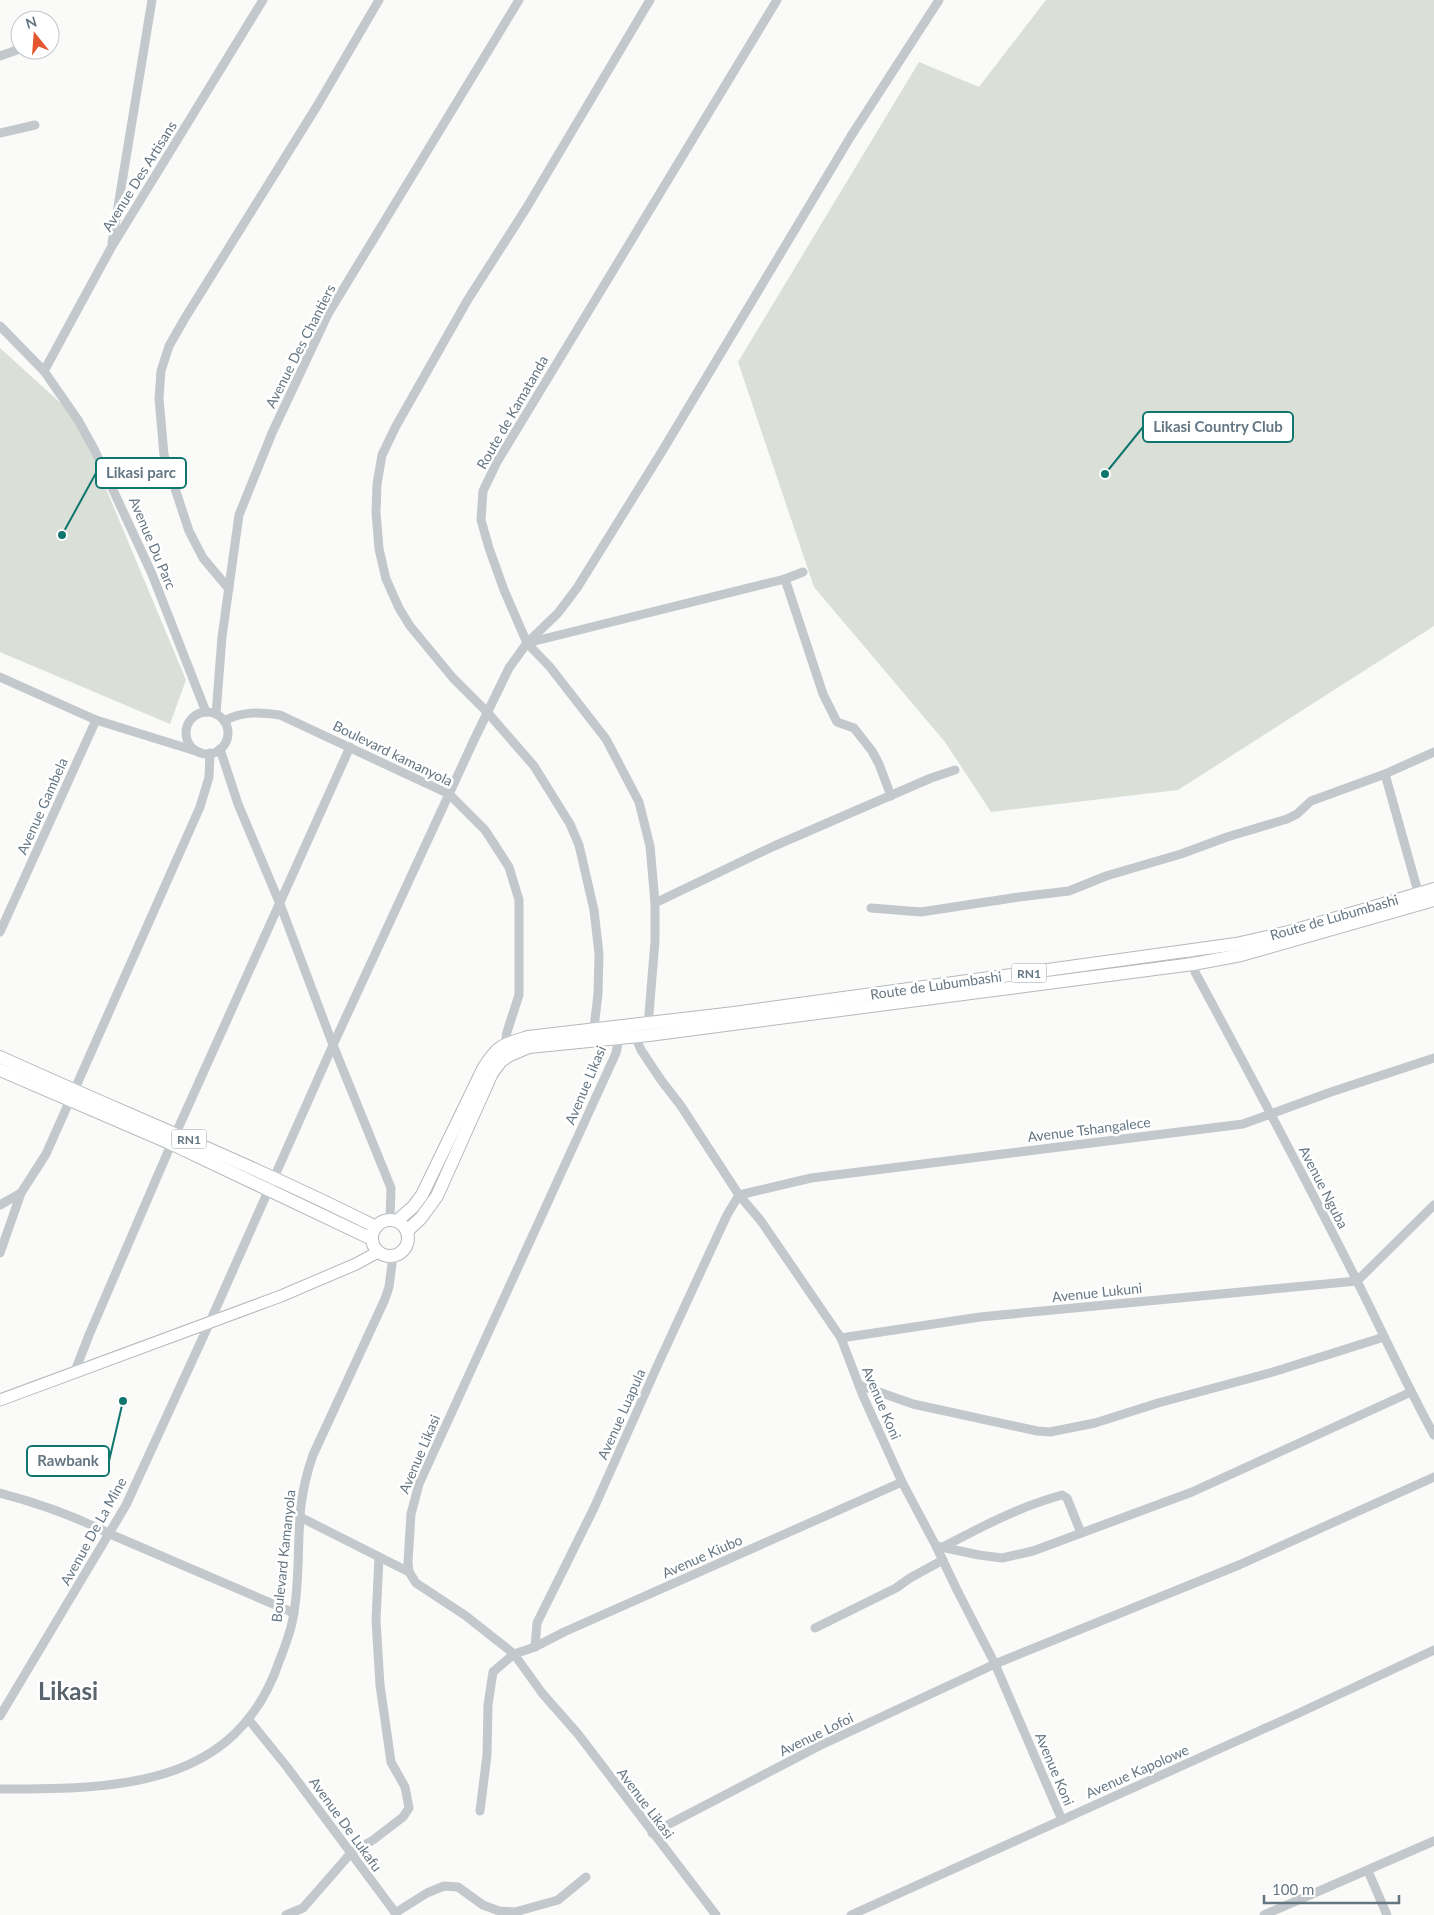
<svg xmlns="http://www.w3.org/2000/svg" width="1434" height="1915" font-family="Lato,sans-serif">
  <rect width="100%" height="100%" fill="#fafaf8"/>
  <!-- green -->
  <g fill="#dadfd7">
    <path d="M1046,0H1434V626L1178,790L991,812L945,742L814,587L738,362L919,62L979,87Z"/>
    <path d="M0,348L76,417L186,680L170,724L0,652Z"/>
  </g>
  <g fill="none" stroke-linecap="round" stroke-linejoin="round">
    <defs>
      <path id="major" d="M0,1400L281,1296L356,1264L378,1252"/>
      <g id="highway">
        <path d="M0,1057C125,1114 253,1165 376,1227"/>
        <path d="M0,1070L172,1144L372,1239"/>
        <circle cx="390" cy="1238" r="18"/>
        <path d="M397,1221L413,1207L422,1195L483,1069C498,1045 502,1045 528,1037L734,1013L1236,944L1289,932L1434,889"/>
        <path d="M407,1231L421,1218L437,1196L492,1073L501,1061L510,1055L529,1047L649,1035L1193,964L1241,955L1434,900"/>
      </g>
    </defs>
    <!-- major casing -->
    <use href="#major" stroke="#b5babe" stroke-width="13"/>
    <!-- highway casing -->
    <use href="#highway" stroke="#b4b9bd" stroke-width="14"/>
    <!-- minor -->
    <g stroke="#c3c8cc" stroke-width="9">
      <path d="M0,56L20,49"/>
      <path d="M0,133L35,125"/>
      <path d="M112,243L152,0"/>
      <path d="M0,326L44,371L78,420L94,449L152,574L206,712"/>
      <path d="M44,371L111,248L263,0"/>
      <path d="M785,579L823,694L837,722L854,728L872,751L879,764L891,796"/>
      <path d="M229,589L203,558L189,531L164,455L159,398L161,371L169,346L185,318L317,106L379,0"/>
      <path d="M527,643L785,579L803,572"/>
      <path d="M0,677L96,720L199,752"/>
      <circle cx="207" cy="733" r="21"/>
      <path d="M216,714L222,637L239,515L272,433L328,314L519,0"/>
      <path d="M224,721C243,711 259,712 280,715L449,794L485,830L509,867L519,900V995L507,1032L505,1045L506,1048"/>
      <path d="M220,749L238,804L280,904L333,1045L391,1188L390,1219"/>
      <path d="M1420,899L1385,774L1434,752"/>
      <path d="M655,903L772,847L931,778L955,770"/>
      <path d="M871,908L921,912L1019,897L1069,891L1106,876L1181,854L1227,837L1287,819L1297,814L1311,801L1385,774"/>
      <path d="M0,932L96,720"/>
      <path d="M1189,952L1195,972C1250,1074 1304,1176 1356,1279C1382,1331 1406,1384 1434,1435"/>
      <path d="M648,1026L655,941V903L650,846L639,802L606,739L550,667L527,643L504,590L489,548L481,520L483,491L497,462L777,0"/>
      <path d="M594,1028L598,994L599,954L594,910L579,845L570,824L534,766L487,712L453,678L410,626L399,608L386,579L379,549L376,512L377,484L382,455L396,426L467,301L527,207L650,0"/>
      <path d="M635,1032V1036L641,1050L661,1080L681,1106L739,1195L761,1221L841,1338L863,1396L902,1482L936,1546L957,1590L995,1664L1062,1820"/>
      <path d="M619,1038L616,1053L419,1484L411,1514L408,1562L409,1572L416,1583L466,1616L514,1654L542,1693L578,1734L716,1915"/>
      <path d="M0,1205L21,1193"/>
      <path d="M0,1253L21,1193L46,1154L200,807L209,777L210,753"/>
      <path d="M841,1338L980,1317L1357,1281L1434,1205"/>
      <path d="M75,1371L89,1335L176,1133L350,747"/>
      <path d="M859,1385L913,1404L1037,1431L1050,1432L1095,1423L1158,1403L1273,1372L1384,1337"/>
      <path d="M0,1493C38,1503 75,1516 110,1534L294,1613"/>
      <path d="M300,1517L409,1572"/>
      <path d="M936,1546L979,1555L1002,1558L1033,1551L1192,1492L1411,1392"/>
      <path d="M943,1547C981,1527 1021,1506 1062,1495L1067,1498L1081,1533"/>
      <path d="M815,1628L896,1588L910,1578L943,1560"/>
      <path d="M535,1647L537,1623L594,1508L659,1362L727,1215L739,1195L811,1178L1243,1124L1331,1092L1434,1058"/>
      <path d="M0,1716L126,1505L209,1324L333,1045L474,740L509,668L527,643L558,613L577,588L661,453L851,136L939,0"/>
      <path d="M249,1720L287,1767L397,1915"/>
      <path d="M0,1789C115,1789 237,1789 280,1659C286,1644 292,1628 294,1612C300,1577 297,1541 301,1506C303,1489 307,1472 313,1455L385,1299L389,1287L393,1256"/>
      <path d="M480,1811L487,1755L488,1705L493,1672L514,1654L535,1647L564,1632L902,1482"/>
      <path d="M652,1833L819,1746L995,1664L1239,1565L1434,1477"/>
      <path d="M1368,1871L1387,1915"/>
      <path d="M395,1913L427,1893L444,1886L458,1887L483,1905L499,1911L515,1912L558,1900L586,1877"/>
      <path d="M286,1915L303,1908L351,1853L373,1840L403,1817L409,1808L405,1787L391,1762L380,1685L376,1620L379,1557"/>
      <path d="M851,1915L1299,1713L1434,1650"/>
      <path d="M1264,1915L1434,1841"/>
    </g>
    <!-- major -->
    <use href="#major" stroke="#fff" stroke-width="11"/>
    <!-- highway -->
    <use href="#highway" stroke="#fff" stroke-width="12"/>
  </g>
  <g text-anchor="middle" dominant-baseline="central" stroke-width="5" stroke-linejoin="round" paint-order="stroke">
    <!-- shield labels -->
    <g fill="#fff" stroke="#939fa8" stroke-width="1">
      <rect x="1011.5" y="963.5" width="35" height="19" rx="4"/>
      <rect x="171.5" y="1129.5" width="35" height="19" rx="4"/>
    </g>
    <g font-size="12" font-weight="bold" fill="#657683">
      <text x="1029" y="973">RN1</text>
      <text x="189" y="1139">RN1</text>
    </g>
    <!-- street labels -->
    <g font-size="14" fill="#657683" stroke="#fff">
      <text transform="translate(139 176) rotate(-58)">Avenue Des Artisans</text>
      <text transform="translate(300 346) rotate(-63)">Avenue Des Chantiers</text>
      <text transform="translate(512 412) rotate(-60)">Route de Kamatanda</text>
      <text transform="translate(153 543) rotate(67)">Avenue Du Parc</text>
      <text transform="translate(393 753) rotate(26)">Boulevard kamanyola</text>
      <text transform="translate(42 806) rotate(-66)">Avenue Gambela</text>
      <text transform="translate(1334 917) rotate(-16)">Route de Lubumbashi</text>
      <text transform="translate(936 985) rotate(-8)">Route de Lubumbashi</text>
      <text transform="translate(585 1085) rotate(-67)">Avenue Likasi</text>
      <text transform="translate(1089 1129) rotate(-7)">Avenue Tshangalece</text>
      <text transform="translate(1324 1187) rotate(63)">Avenue Nguba</text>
      <text transform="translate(1097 1292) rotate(-6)">Avenue Lukuni</text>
      <text transform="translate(882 1403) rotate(67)">Avenue Koni</text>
      <text transform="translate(621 1414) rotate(-66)">Avenue Luapula</text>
      <text transform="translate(419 1454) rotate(-67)">Avenue Likasi</text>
      <text transform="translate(93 1531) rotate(-61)">Avenue De La Mine</text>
      <text transform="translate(283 1556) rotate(-84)">Boulevard Kamanyola</text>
      <text transform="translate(702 1556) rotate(-24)">Avenue Kiubo</text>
      <text transform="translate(816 1734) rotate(-26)">Avenue Lofoi</text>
      <text transform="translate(1055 1769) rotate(67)">Avenue Koni</text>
      <text transform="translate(1137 1771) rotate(-24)">Avenue Kapolowe</text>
      <text transform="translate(646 1803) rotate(53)">Avenue Likasi</text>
      <text transform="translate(346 1824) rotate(54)">Avenue De Lukafu</text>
    </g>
    <!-- town labels -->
    <g font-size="24" font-weight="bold" fill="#57646e" stroke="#fff">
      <text x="68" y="1690">Likasi</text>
    </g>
  </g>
  <!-- callouts -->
  <path fill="none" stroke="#0f766e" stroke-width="2" d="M1105 474L1143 427M62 535L96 473M123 1401L109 1461"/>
  <g fill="#0f766e" stroke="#fff" stroke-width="2">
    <circle cx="1105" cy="474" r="5"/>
    <circle cx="62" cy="535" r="5"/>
    <circle cx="123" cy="1401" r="5"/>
  </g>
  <g fill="#fff" stroke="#0f766e" stroke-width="2">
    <rect x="1143" y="412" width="150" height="30" rx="5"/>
    <rect x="96" y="458" width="90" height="30" rx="5"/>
    <rect x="27" y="1446" width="82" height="30" rx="5"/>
  </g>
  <g font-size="15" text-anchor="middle" font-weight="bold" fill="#657683">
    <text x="1218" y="432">Likasi Country Club</text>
    <text x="141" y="478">Likasi parc</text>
    <text x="68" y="1466">Rawbank</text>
  </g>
  <!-- north arrow -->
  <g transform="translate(35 35) rotate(343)"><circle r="24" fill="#ffffff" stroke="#c1c8cd"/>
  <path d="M0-4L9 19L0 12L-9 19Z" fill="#e4572e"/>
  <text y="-8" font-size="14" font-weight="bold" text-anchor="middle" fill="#657683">N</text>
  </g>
  <!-- scale -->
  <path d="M1264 1895v8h135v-8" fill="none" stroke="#657683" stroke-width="2.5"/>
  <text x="1272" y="1895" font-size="15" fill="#657683" stroke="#ffffff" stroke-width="4" paint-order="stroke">100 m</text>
</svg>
